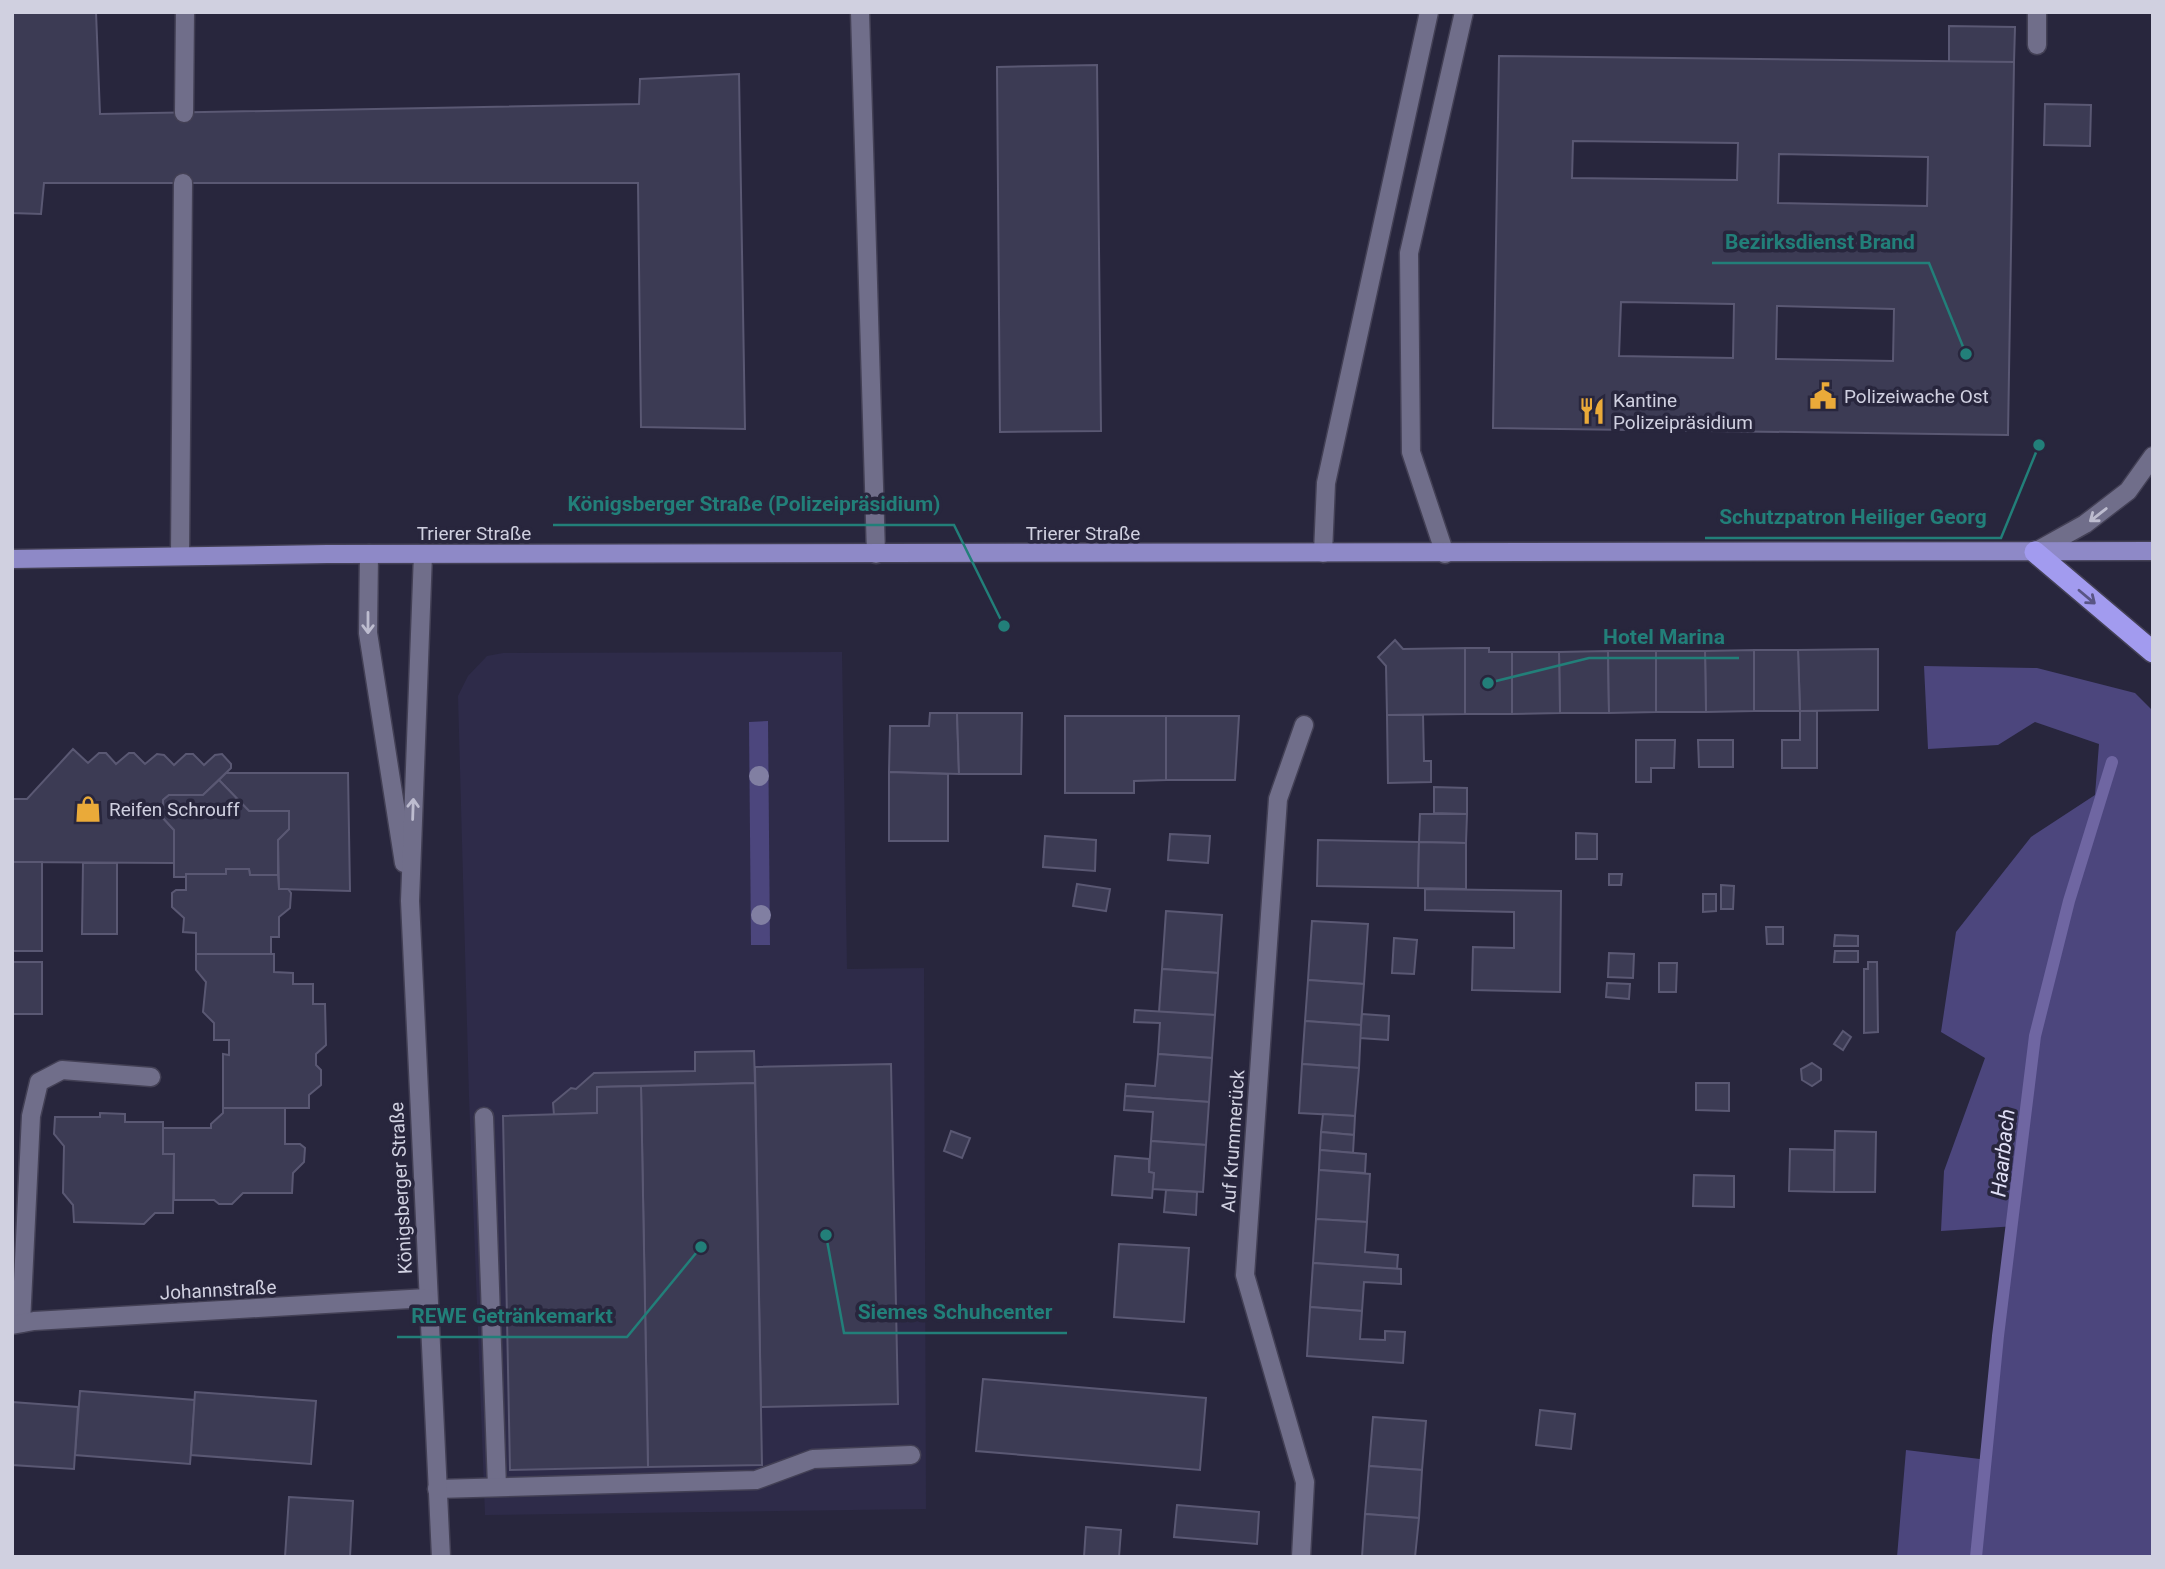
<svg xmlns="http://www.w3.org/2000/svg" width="2165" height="1569" font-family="Roboto,sans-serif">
  <rect width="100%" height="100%" fill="#28263d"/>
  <!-- built -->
  <path fill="#2e2b49" d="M842,652L847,969L924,968L926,1509L485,1515L469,1097L458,696L468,676L487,656L503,653Z"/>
  <!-- green -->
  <g fill="#4c467d">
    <path d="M1924,666L2037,668L2135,693L2153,711V1557H1897L1906,1450L1988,1460L2016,1226L1941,1231L1944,1171L1985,1058L1941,1032L1956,932L2031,837L2095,795L2099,744L2035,722L1998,745L1928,749Z"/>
    <path d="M768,721L770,945H751L749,722Z"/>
  </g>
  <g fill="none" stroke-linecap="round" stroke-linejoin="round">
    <!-- stream -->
    <path stroke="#6f66a2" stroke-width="12" d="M1976,1557L1998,1336L2035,1036L2069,901L2112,762"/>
  </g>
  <!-- building -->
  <g fill="#3c3b54" stroke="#5a5873" stroke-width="2" fill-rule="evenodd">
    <path d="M12,12H96L100,114L639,104L640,79L739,74L745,429L641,427L638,183H44L41,214L12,213Z"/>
    <path d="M1949,26L2015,27L2014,62H1949Z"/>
    <path d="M1499,56L2014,62L2008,435L1493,428ZM1573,141L1738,143L1737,180L1572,178ZM1779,154L1928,157L1927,206L1778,203ZM1621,302L1734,304L1733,358L1619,356ZM1777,306L1894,309L1893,361L1776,359Z"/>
    <path d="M1097,65L1101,431L1000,432L997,67Z"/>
    <path d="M2045,104L2091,105L2090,146L2044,145Z"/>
    <path d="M1395,640L1403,649L1465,648V714L1387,715L1386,666L1378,657Z"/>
    <path d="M1465,648H1489V652H1512V714H1465Z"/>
    <path d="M1878,649V710L1800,711L1798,650Z"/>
    <path d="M1754,650V711L1706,712L1705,651Z"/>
    <path d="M1754,650H1798L1800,711H1754Z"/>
    <path d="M1608,651L1609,713H1560L1559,652Z"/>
    <path d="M1608,651H1656V712L1609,713Z"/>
    <path d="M1656,651H1705L1706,712H1656Z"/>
    <path d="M1512,652H1559L1560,713L1512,714Z"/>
    <path d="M1800,711H1817V768H1782V740H1800Z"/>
    <path d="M930,713H957L959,774L889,772L890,726H929Z"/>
    <path d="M957,713H1022L1021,774H959Z"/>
    <path d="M1387,715H1423L1424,761H1431V782L1388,783Z"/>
    <path d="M1065,716H1166V780L1134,781V793H1065Z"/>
    <path d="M1166,716H1239L1235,780H1166Z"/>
    <path d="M1636,740H1675L1674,768H1651V782H1636Z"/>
    <path d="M1698,740H1733V767H1699Z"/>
    <path d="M73,749L88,763L99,753H106L116,764L129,753H134L145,764L157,754L164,755L174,765L186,754H193L204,765L215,755L222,754L231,764V768L203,795H169L163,800V818L174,830V863L12,862V799H27Z"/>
    <path d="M889,772L948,774V841H889Z"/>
    <path d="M226,773H348L350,891L279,889L278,840L289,829V811H249L219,780Z"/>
    <path d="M219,780L249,811H289V829L278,840V875H250L249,869H226V874H186V877H174V830L163,818V800L169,795H203Z"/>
    <path d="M1434,787L1467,788V814L1434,813Z"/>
    <path d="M1420,814H1467L1466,843L1419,842Z"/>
    <path d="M1576,833L1597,834V859H1576Z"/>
    <path d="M1170,834L1210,836L1208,863L1168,860Z"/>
    <path d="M1045,836L1096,840L1095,871L1043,867Z"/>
    <path d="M1318,840L1419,842L1418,888L1317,886Z"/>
    <path d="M1419,842L1466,843V889L1418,888Z"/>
    <rect x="12" y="862" width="30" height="89"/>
    <path d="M83,863H117V934H82Z"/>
    <path d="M226,869H249L250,875H278L279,889H288L291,893L290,908L279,917V937H271V954H196V933L183,932L184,918L172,907V893L176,890H186V874H226Z"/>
    <path d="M1609,874H1622L1621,885H1609Z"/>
    <path d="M1077,884L1110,889L1106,911L1073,906Z"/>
    <path d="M1721,885L1734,886L1733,909H1721Z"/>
    <path d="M1425,889L1561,891L1560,992L1472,990L1473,947L1514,948V912L1425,910Z"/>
    <path d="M1703,894H1716V911L1703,912Z"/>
    <path d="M1166,911L1222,915L1218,973L1162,969Z"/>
    <path d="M1312,921L1368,924L1364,984L1308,980Z"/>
    <path d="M1766,927H1783V944H1767Z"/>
    <path d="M1835,935L1858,936V946H1834Z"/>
    <path d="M1394,938L1417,940L1414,974L1392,973Z"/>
    <path d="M1835,951H1858V962H1834Z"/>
    <path d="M1609,953L1634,954L1633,978L1608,977Z"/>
    <path d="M196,954H274V972L293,973V984H313V1004H325L326,1045L316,1054V1065L321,1070V1085L309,1095V1108H223V1054L229,1055V1040H214V1023L203,1012L206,982L196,970Z"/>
    <rect x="12" y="962" width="30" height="52"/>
    <path d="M1868,962H1877L1878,1032L1864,1033V969H1868Z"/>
    <path d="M1659,963H1677L1676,992H1659Z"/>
    <path d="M1162,969L1218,973L1215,1015L1159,1012Z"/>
    <path d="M1308,980L1364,984L1361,1025L1305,1021Z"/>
    <path d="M1607,983L1630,984L1629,999L1606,997Z"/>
    <path d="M1135,1010L1215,1015L1212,1058L1158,1054L1160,1023L1134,1022Z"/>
    <path d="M1362,1014L1389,1016L1388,1040L1360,1038Z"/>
    <path d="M1305,1021L1361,1025L1359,1068L1302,1064Z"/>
    <path d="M1843,1031L1851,1037L1843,1050L1834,1044Z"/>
    <path d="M754,1051L755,1083L597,1087V1113L554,1115L553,1103L571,1088L576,1089L594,1073L695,1071V1052Z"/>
    <path d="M1158,1054L1212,1058L1209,1102L1125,1096L1126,1084L1155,1086Z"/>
    <path d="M1812,1063L1821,1069V1080L1812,1086L1802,1080L1801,1069Z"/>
    <path d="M891,1064L898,1404L761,1407L755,1067Z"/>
    <path d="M1302,1064L1359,1068L1355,1116L1299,1113Z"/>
    <path d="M755,1083L762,1465L648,1467L641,1086Z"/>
    <path d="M1696,1083H1729V1111L1696,1110Z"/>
    <path d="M641,1086L648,1467L510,1470L503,1116L597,1113V1087Z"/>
    <path d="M1125,1096L1209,1102L1206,1145L1151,1141L1153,1112L1124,1110Z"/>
    <path d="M223,1108H285V1144H300L305,1148L304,1162L293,1173L292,1193H243L232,1204H219L214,1200H174V1154H163V1128H211V1124L223,1113Z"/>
    <path d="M100,1113L125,1114V1122H163V1154H174L173,1213H155L144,1224L74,1222L73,1205L63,1193L64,1146L54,1134L55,1117H100Z"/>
    <path d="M1323,1114L1355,1116L1354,1135L1321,1132Z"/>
    <path d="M951,1131L970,1138L962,1158L944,1151Z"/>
    <path d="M1835,1131L1876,1132L1875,1192H1834Z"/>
    <path d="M1321,1132L1354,1135L1353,1153L1320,1150Z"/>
    <path d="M1151,1141L1206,1145L1203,1192L1152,1189L1154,1173L1149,1172Z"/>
    <path d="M1790,1149L1834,1150V1192L1789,1191Z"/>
    <path d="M1320,1150L1366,1154L1365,1173L1319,1170Z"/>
    <path d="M1115,1156L1149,1159V1172L1154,1173L1152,1198L1112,1195Z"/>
    <path d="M1319,1170L1370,1174L1367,1222L1316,1219Z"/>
    <path d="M1694,1175L1734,1176V1207L1693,1206Z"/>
    <path d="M1166,1190L1197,1192L1196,1215L1164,1212Z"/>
    <path d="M1316,1219L1367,1222L1365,1252L1398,1255L1397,1269L1313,1263Z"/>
    <path d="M1119,1244L1189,1248L1184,1322L1114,1317Z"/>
    <path d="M1313,1263L1401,1269V1284L1364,1282L1362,1311L1310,1307Z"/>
    <path d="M1310,1307L1362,1311L1360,1339L1385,1340V1331L1405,1332L1403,1363L1307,1356Z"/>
    <path d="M983,1379L1206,1398L1200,1470L976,1451Z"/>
    <path d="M80,1391L195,1400L190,1464L75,1455Z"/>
    <path d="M195,1392L316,1401L311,1464L191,1455Z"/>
    <path d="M12,1402L78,1407L74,1469L12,1465Z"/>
    <path d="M1540,1410L1575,1414L1571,1449L1536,1445Z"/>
    <path d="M1373,1417L1426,1421L1422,1470L1369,1466Z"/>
    <path d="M1369,1466L1422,1470L1419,1518L1365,1514Z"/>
    <path d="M289,1497L353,1501L350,1557H285Z"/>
    <path d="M1177,1505L1259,1512L1257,1544L1174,1537Z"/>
    <path d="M1365,1514L1419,1518L1415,1557H1362Z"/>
    <path d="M1086,1527L1121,1530L1119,1557H1084Z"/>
  </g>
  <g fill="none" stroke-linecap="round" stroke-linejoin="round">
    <defs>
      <g id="lane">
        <path d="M860,12L876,554"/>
        <path d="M2037,12V45"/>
        <path d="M184,113L185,12"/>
        <path d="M1323,553L1326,483L1429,12"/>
        <path d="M1445,554L1411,452L1409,253L1464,12"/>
        <path d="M180,555L183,183"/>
        <path d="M484,1117L497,1487"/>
        <path d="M21,1323L31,1116L39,1082L62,1070L151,1077"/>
        <path d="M437,1489L756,1480L813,1459L911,1455"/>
      </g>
      <g id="street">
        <path d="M369,554L368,633L404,863"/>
        <path d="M423,554L410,901L441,1557"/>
        <path d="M12,1325L34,1321L427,1298"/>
        <path d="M1301,1557L1305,1482L1245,1275L1278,799L1304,725"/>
      </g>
      <path id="secondary" d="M2035,552L2085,524L2128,491L2153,456"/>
      <path id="primary" d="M12,559L327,554L2153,551"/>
      <path id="highway" d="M2035,552L2153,652"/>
    </defs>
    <!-- lane casing -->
    <use href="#lane" stroke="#434055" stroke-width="21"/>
    <!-- street casing -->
    <use href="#street" stroke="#434055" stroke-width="21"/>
    <!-- secondary casing -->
    <use href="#secondary" stroke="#434055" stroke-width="21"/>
    <!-- primary casing -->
    <use href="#primary" stroke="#434055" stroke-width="21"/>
    <!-- highway casing -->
    <use href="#highway" stroke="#434055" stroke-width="24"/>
    <!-- lane -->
    <use href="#lane" stroke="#706e8a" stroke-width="18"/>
    <!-- street -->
    <use href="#street" stroke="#706e8a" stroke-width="18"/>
    <!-- secondary -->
    <use href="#secondary" stroke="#706e8a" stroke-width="18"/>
    <!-- primary -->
    <use href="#primary" stroke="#8e89c7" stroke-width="18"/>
    <!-- highway -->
    <use href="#highway" stroke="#a29bef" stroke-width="21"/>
  </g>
  <!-- trees -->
  <g fill="#817fa2">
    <circle cx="759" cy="776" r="10"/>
    <circle cx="761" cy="915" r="10"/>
  </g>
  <!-- one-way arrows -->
  <defs><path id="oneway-shaft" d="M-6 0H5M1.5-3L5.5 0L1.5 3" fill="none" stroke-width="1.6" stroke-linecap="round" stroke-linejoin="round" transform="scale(1.75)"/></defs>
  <g stroke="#bdbccf">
    <use href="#oneway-shaft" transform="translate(2098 515) rotate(142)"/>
    <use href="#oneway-shaft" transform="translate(368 623) rotate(90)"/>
    <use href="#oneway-shaft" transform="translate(413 809) rotate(-88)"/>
  </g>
  <use stroke="#595584" href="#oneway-shaft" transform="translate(2087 597) rotate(40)"/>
  <!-- icons -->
  <defs>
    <symbol id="civic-bare" viewBox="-9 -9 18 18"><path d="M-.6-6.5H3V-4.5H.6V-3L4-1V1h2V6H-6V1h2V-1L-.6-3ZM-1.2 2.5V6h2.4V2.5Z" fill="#eaaa39" stroke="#28263d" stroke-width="2.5" paint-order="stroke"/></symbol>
    <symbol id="restaurant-bare" viewBox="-9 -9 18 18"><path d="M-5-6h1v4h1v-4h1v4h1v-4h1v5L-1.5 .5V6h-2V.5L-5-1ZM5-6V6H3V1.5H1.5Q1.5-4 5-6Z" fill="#eaaa39" stroke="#28263d" stroke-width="2.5" paint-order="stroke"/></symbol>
    <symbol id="shop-bare" viewBox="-9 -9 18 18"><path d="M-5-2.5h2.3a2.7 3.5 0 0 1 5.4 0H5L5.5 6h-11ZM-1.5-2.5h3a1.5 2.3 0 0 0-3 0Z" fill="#eaaa39" stroke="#28263d" stroke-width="2.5" paint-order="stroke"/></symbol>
  </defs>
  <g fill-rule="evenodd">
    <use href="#civic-bare" x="1804" y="377" width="38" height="38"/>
    <use href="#restaurant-bare" x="1573" y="392" width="38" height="38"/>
    <use href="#shop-bare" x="69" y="790" width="38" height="38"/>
  </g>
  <g text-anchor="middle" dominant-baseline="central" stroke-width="7" stroke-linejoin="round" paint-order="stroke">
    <!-- poi labels -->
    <g font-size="19" fill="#d0d0e0" stroke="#28263d" text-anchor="start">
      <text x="1844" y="396">Polizeiwache Ost</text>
      <text x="1613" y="400">Kantine<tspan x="1613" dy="22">Polizeipräsidium</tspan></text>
      <text x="109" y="809">Reifen Schrouff</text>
    </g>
    <!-- street labels -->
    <g font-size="19" fill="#d0d0e0" stroke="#28263d">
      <text x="474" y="533">Trierer Straße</text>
      <text x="1083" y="533">Trierer Straße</text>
      <text transform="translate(1233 1141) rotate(-86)">Auf Krummerück</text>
      <text transform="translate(401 1188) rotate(-93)">Königsberger Straße</text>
      <text transform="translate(218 1290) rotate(-3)">Johannstraße</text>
    </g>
    <!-- water labels -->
    <g font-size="21" font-style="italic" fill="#e0dff6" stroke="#28263d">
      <text transform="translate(2003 1153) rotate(-84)">Haarbach</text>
    </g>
  </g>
  <!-- callouts -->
  <path fill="none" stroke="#227f79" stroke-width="2.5" d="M1966 354L1929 263H1712M1004 626L954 525H553M2039 445L2001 538H1705M1488 683L1589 658H1739M826 1235L844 1333H1067M701 1247L627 1337H397"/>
  <g fill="#227f79" stroke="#28263d" stroke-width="2.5">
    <circle cx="1966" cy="354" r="7"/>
    <circle cx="1004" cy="626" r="7"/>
    <circle cx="2039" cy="445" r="7"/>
    <circle cx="1488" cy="683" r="7"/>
    <circle cx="826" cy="1235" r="7"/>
    <circle cx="701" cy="1247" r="7"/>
  </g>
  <g font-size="21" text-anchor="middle" font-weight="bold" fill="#227f79" stroke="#28263d" stroke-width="7" stroke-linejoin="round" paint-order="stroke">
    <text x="1820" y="249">Bezirksdienst Brand</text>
    <text x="754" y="511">Königsberger Straße (Polizeipräsidium)</text>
    <text x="1853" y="524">Schutzpatron Heiliger Georg</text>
    <text x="1664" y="644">Hotel Marina</text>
    <text x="955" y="1319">Siemes Schuhcenter</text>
    <text x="512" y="1323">REWE Getränkemarkt</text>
  </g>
  <!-- border -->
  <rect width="2165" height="1569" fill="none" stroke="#d0d0e0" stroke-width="28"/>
</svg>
